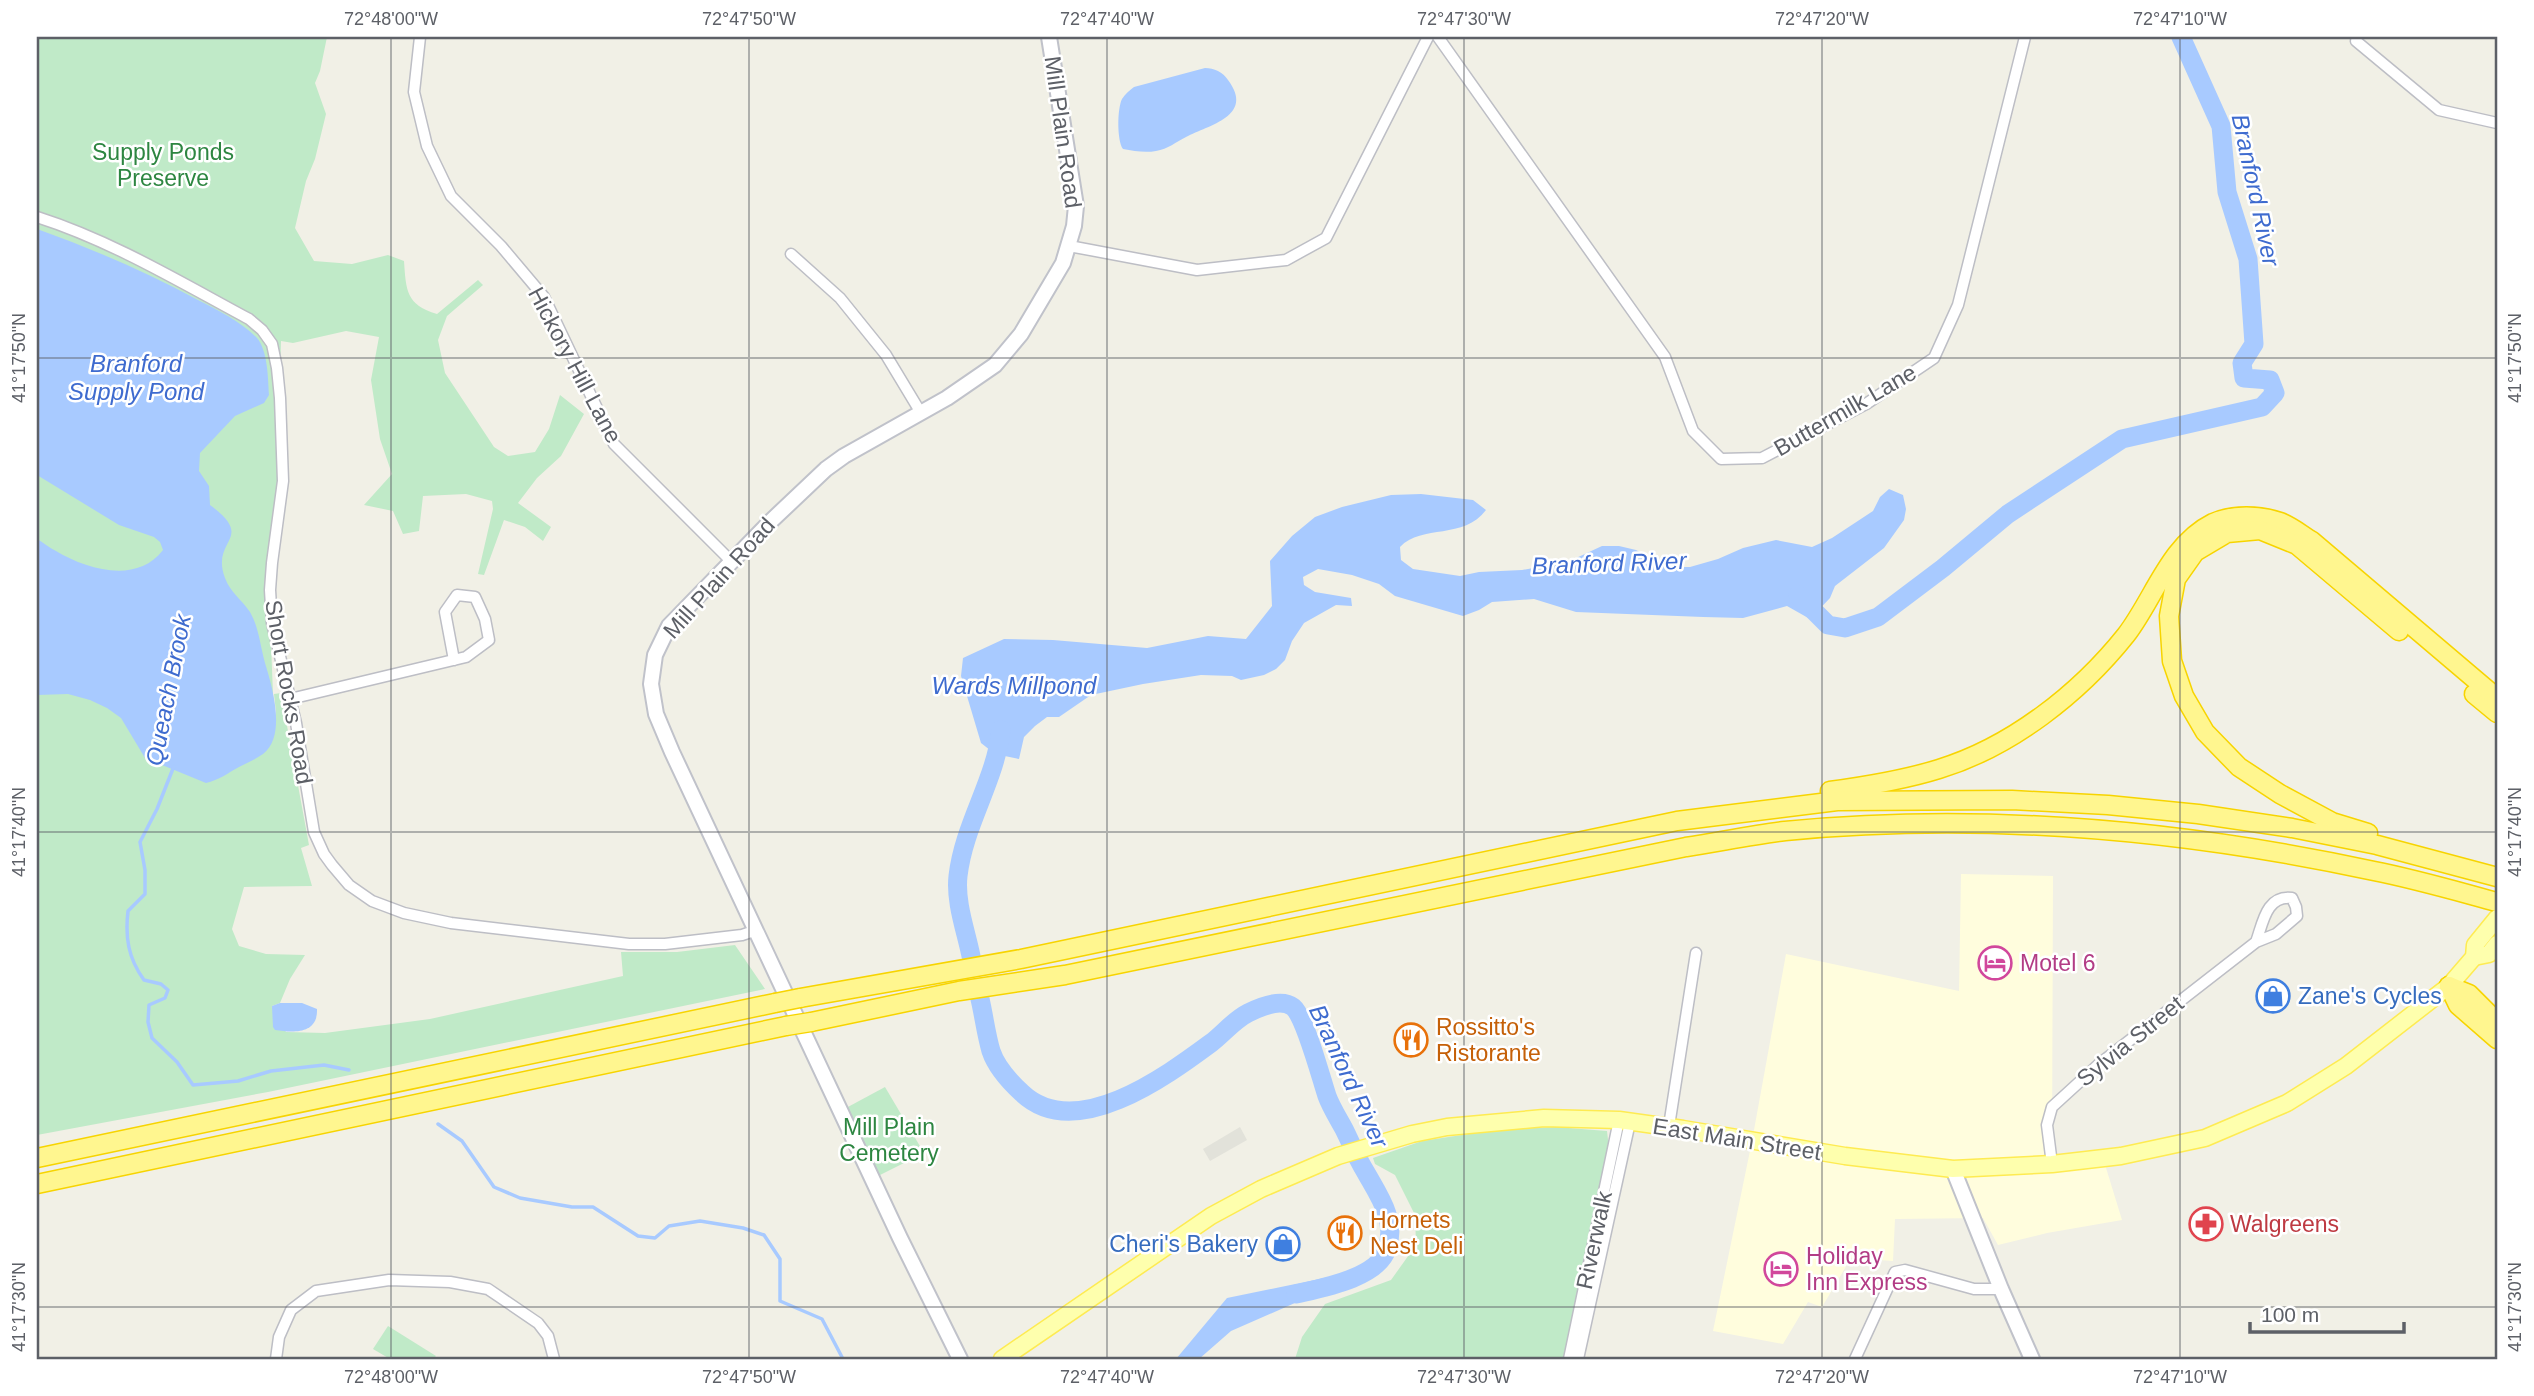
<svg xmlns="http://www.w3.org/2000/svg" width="2534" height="1396" font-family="Arial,sans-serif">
  <rect width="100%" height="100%" fill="#f1f0e6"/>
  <!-- commercial -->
  <path fill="#fffddd" d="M1961,874L2053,876L2052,1164L2103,1158L2122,1220L2047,1233L1998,1245L1983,1218L1895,1219L1893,1261L1851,1258L1822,1307L1808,1302L1783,1344L1713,1331L1752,1141L1786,954L1959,991Z"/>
  <!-- industrial -->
  <path fill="#e2e2da" d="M1240,1127L1247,1140L1210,1161L1203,1149Z"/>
  <!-- green -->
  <g fill="#c0eac8">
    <path d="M37,37H327L320,71L315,83L326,114L315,159L306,181L295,228L314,261L352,264L388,255L404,261C406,290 406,305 437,314L478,280L483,285L447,316L438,340L445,373L494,447L508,456L535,452L549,429L560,395L584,414L561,456L537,478L518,503L551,527L543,541L525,527L504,520L484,575L478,574L493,509L492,501L466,494L423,496L419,531L403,534L393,511L364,505L392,474L380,439L371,380L379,337L346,331L293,343L281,341L277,483L269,594L274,719L276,712L274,694L281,693L309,845L301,848L312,886L244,887L232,929L239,946L266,954L305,955L290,979L280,1003L272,1006L286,1032L325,1033L430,1019L623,976L621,952H677L735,945L765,989L268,1092L37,1135Z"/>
    <path d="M885,1087L924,1153L878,1176L846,1108Z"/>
    <path d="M1556,1127L1607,1131L1609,1148L1563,1359H1295L1302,1337L1325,1304L1391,1280L1416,1245L1415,1215L1395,1175L1375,1164L1373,1158L1422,1141L1495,1130Z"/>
    <path d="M388,1326L436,1356L433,1359H390L373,1349Z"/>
  </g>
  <!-- water -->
  <g fill="#a8caff">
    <path d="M1205,68C1214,68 1223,72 1228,80C1255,116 1209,125 1186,137C1176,142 1168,149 1156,151C1145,153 1134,151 1123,149C1117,141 1117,109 1122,99C1125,94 1130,90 1134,87Z"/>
    <path d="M37,229C93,249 146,272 198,300C218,310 241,322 257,338C268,351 268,379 269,395L264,403L235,416L200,453L199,471L209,486L210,505C257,540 210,538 225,578C230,592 242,600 250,612C259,628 260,645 265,663C272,686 287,736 263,754C256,759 247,763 239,767C228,773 219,780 206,783L145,758L121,718L107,708L90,700L68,694L37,695V539C43,542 49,548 56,551C88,570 137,584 163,550L160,542L154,537L119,525L37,475Z"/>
    <path d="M1889,489L1903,495L1906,509L1904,520L1884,548L1835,586L1830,598L1810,619L1787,606L1743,618L1703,617L1576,612L1534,599L1492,602L1479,610L1463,616L1395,596L1379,584L1352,575L1318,569L1303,577L1304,585L1315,592L1351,598L1352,606L1336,605L1304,623L1292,641L1285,660L1276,669L1264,675L1241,680L1232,676L1201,675L1143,684L1091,695L1059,717H1047L1035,726L1024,737L1019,759L995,754L981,743L961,676L963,658L1004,639L1053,640L1147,648L1208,636L1246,639L1272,606L1270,561L1292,536L1315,517L1342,507L1391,495L1421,494L1473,500L1486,510C1464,540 1422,524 1400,547L1401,560L1413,569L1460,576L1479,572L1522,570L1544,566L1574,559L1602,546H1619L1636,550L1668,567H1690L1718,559L1743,548L1776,540L1812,547L1832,538L1873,511L1880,497Z"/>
    <path d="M280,1003H302L317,1009C318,1034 294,1033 275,1030L273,1027L272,1006Z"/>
    <path d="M1329,1277L1313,1295L1231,1331L1199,1359H1176L1227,1298Z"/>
  </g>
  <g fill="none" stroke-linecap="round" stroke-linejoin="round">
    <!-- stream -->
    <g stroke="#a8caff" stroke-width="3.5">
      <path d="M174,766L157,809L140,842L145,870V894L128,911C125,937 128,958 144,980L161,984L168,990L165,998L149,1005L148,1022L152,1038L177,1062L193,1085L238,1081L271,1071L324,1065L349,1070"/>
      <path d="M438,1124L462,1141L494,1187L520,1198L572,1207H593L638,1236L655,1238L669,1226L700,1221L743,1228L764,1235L780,1259V1301L822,1319L843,1359"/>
    </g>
    <!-- river -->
    <g stroke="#a8caff" stroke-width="19">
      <path d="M1798,595L1828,625L1845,628L1878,617L1943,568L2008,514L2122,439L2262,407L2275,393L2270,380L2244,378L2242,363L2254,344L2248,259L2227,192L2221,126L2181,37"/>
      <path d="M971,956C966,931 955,902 958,876C964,824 995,782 1001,730"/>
      <path d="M980,999C984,1016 986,1034 991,1051C996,1066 1010,1082 1022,1093C1075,1143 1165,1077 1211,1043C1223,1034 1234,1020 1248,1013C1260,1007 1281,998 1293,1007C1305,1017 1321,1078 1327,1096C1331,1107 1338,1118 1344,1129C1351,1143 1357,1158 1365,1171C1379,1196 1397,1220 1387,1249C1378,1278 1322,1288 1296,1294"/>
    </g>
    <defs>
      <g id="street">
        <path d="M420,37L414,92L427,146L451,196L501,246L544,297L614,444L731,561"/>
        <path d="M1438,37L1665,357L1693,431L1721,459L1762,458L1866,404L1934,358L1958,305L2025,37"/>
        <path d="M2356,41L2439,110L2497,123"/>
        <path d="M37,217C112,241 180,282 249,319L262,330L272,344L277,368L280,398L283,481L272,563L270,590L272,623L296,723L314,832L324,854L332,865L349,885L372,901L404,913L451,923L629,944H665L742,935L754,931"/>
        <path d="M1069,246L1197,270L1286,260L1326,238L1428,37"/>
        <path d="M791,254L840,298L886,355L921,413"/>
        <path d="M290,699L466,657L489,640L485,619L475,597L457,595L445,612L454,660"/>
        <path d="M1669,1126L1696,953"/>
        <path d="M2052,1164L2047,1125L2052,1107L2098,1065L2256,942L2276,934L2297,916L2296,907L2292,898C2266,895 2263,923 2256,942"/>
        <path d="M276,1359L279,1337L291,1310L316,1291L389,1280L450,1282L488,1289L538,1323L548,1336L554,1359"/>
        <path d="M1569,1359L1619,1120"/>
        <path d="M1578,1359L1630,1122"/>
        <path d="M1855,1359L1895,1272L1905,1270L1974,1289H2001"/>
      </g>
      <g id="secondary">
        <path d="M1953,1169L2001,1289L2032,1359"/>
        <path d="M960,1359L900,1238L672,752L656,714L651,684L655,655L669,626L770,522L826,469L844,456L947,398L995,365L1021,334L1063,263L1074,226L1076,206L1049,37"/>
      </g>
      <g id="primary">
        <path d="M2474,957L2489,954L2497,944"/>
        <path d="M1002,1359L1211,1216L1261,1189L1338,1156L1412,1134L1447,1127L1544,1118L1619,1120L1683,1129L1845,1156L1953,1169L2052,1164L2121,1156L2205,1138L2287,1103L2346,1066L2449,986L2474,957L2475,945L2497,918"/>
      </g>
      <g id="highway">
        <path d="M2474,694L2497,713"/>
        <path d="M1830,791C1867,786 1904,780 1939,769C2011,747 2079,694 2126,635C2154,599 2169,545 2213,523C2233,514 2260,515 2280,522C2291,526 2302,535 2312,541L2497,698"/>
        <path d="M2368,833L2332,822L2280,794L2239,767L2205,732L2184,696L2172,661L2169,616L2176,579L2195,552L2227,533L2260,530L2297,545L2399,631"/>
        <path d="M2449,986L2458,1005L2497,1039"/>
        <path d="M2449,986L2469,994L2497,1022"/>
        <path d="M800,998L1021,959L1677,821L1837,801L2012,800L2108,805L2198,814L2292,828L2377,845L2497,877"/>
        <path d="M811,1022L959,991L1065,975L1686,847C1719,842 1752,835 1785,831C1981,812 2183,830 2374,871C2415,879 2456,891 2497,902"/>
        <path d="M37,1158L775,1003"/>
        <path d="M37,1184L786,1026"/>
      </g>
    </defs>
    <!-- street casing -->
    <use href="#street" stroke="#bdbec5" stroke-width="13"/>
    <!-- secondary casing -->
    <use href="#secondary" stroke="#c0c2ca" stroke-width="18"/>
    <!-- primary casing -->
    <use href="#primary" stroke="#feeb52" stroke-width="19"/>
    <!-- highway casing -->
    <use href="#highway" stroke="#f7d400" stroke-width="21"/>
    <!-- street -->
    <use href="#street" stroke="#fff" stroke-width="10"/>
    <!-- secondary -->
    <use href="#secondary" stroke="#fff" stroke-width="14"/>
    <!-- primary -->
    <use href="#primary" stroke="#feffad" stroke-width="16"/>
    <!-- highway -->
    <use href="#highway" stroke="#fff68f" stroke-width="18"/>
    <defs>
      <g id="highway-bridge">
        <path d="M775,1003L800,998"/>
        <path d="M786,1026L811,1022"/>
      </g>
    </defs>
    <!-- highway-bridge casing -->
    <use href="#highway-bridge" stroke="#f7d400" stroke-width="21" stroke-linecap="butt"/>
    <!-- highway-bridge -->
    <use href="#highway-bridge" stroke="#fff68f" stroke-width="18"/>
  </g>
  <!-- ticks -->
  <path fill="none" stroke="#5d6067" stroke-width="2" stroke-opacity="0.45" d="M391,37V1359M749,37V1359M1107,37V1359M1464,37V1359M1822,37V1359M2180,37V1359M37,358H2497M37,832H2497M37,1307H2497"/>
  <!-- icons -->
  <defs>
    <symbol id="hotel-ring" viewBox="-11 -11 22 22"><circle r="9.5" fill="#fff" stroke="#d1479c" stroke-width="1.5"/><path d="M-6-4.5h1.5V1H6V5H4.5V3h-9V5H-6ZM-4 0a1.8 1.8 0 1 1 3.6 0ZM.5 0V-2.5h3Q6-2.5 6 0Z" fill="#d1479c"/></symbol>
    <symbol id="shop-ring" viewBox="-11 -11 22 22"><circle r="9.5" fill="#fff" stroke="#3f7fe0" stroke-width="1.5"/><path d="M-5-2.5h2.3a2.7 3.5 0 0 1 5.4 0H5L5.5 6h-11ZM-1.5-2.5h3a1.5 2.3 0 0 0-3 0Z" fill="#3f7fe0"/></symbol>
    <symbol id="restaurant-ring" viewBox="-11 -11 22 22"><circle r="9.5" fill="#fff" stroke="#e8710a" stroke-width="1.5"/><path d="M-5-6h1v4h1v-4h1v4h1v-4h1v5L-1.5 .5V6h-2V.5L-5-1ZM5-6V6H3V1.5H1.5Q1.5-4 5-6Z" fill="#e8710a"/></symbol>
    <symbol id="pharmacy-ring" viewBox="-11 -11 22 22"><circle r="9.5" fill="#fff" stroke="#e0444e" stroke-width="1.5"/><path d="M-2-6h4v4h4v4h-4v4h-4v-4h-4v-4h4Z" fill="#e0444e"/></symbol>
  </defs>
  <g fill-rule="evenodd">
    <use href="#hotel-ring" x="1976" y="944" width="38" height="38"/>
    <use href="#shop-ring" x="2254" y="977" width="38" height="38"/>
    <use href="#restaurant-ring" x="1392" y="1021" width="38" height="38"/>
    <use href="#pharmacy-ring" x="2187" y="1205" width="38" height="38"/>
    <use href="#restaurant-ring" x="1326" y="1214" width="38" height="38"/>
    <use href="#shop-ring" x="1264" y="1225" width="38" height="38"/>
    <use href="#hotel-ring" x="1762" y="1250" width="38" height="38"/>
  </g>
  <g text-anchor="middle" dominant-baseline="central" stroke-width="5" stroke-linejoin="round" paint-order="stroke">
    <!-- street labels -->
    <g font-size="23" fill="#5d6067" stroke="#fff">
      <text transform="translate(1063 132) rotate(82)">Mill Plain Road</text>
      <text transform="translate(575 365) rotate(62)">Hickory Hill Lane</text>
      <text transform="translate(1845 410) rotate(-30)">Buttermilk Lane</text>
      <text transform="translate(719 578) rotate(-48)">Mill Plain Road</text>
      <text transform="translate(289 692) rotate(80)">Short Rocks Road</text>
      <text transform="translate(2130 1041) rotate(-39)">Sylvia Street</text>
      <text transform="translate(1737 1139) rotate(9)">East Main Street</text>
      <text transform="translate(1594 1240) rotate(-78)">Riverwalk</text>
    </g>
    <!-- park labels -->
    <g font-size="23" fill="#2d8641" stroke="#fff">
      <text x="163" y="152">Supply Ponds<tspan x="163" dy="26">Preserve</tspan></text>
      <text x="889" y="1127">Mill Plain<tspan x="889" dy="26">Cemetery</tspan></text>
    </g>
    <!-- hotel labels -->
    <g font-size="23" fill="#b23c85" stroke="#fff" text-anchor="start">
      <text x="2020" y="963">Motel 6</text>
      <text x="1806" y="1256">Holiday<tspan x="1806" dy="26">Inn Express</tspan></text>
    </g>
    <!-- shop labels -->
    <g font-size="23" fill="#366cbe" stroke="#fff" text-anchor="start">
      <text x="2298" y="996">Zane's Cycles</text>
      <text x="1258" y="1244" text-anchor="end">Cheri's Bakery</text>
    </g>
    <!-- food labels -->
    <g font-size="23" fill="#c56008" stroke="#fff" text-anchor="start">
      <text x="1436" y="1027">Rossitto's<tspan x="1436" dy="26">Ristorante</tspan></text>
      <text x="1370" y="1220">Hornets<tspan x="1370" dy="26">Nest Deli</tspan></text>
    </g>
    <!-- health labels -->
    <g font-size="23" fill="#be3a42" stroke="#fff" text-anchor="start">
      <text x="2230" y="1224">Walgreens</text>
    </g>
    <!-- water labels -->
    <g font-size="24" font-style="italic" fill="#3e6bcf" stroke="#fff">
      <text transform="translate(2256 190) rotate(78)">Branford River</text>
      <text x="136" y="363">Branford<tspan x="136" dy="28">Supply Pond</tspan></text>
      <text transform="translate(1609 563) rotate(-2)">Branford River</text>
      <text x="1014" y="685">Wards Millpond</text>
      <text transform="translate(168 690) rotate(-79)">Queach Brook</text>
      <text transform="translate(1349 1076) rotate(65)">Branford River</text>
    </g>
  </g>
  <!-- border -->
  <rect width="2534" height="1396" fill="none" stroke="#ffffff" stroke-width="77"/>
  <!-- scale -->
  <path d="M2250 1322v10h154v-10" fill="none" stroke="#5d6067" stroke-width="3.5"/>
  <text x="2261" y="1322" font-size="21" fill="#5d6067" stroke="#ffffff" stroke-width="5" paint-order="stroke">100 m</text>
  <rect x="38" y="38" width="2458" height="1320" fill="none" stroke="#5d6067" stroke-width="2.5"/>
  <g font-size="18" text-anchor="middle" fill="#5d6067">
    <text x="391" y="25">72°48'00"W</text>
    <text x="749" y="25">72°47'50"W</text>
    <text x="1107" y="25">72°47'40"W</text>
    <text x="1464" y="25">72°47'30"W</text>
    <text x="1822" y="25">72°47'20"W</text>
    <text x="2180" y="25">72°47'10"W</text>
    <text transform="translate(19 358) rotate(-90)" y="6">41°17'50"N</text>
    <text transform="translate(2515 358) rotate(-90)" y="6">41°17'50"N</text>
    <text transform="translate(19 832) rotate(-90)" y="6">41°17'40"N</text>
    <text transform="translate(2515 832) rotate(-90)" y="6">41°17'40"N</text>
    <text transform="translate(19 1307) rotate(-90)" y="6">41°17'30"N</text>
    <text transform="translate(2515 1307) rotate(-90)" y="6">41°17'30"N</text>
    <text x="391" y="1383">72°48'00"W</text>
    <text x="749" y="1383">72°47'50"W</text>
    <text x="1107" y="1383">72°47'40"W</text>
    <text x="1464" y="1383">72°47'30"W</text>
    <text x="1822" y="1383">72°47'20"W</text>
    <text x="2180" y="1383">72°47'10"W</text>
  </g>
</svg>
